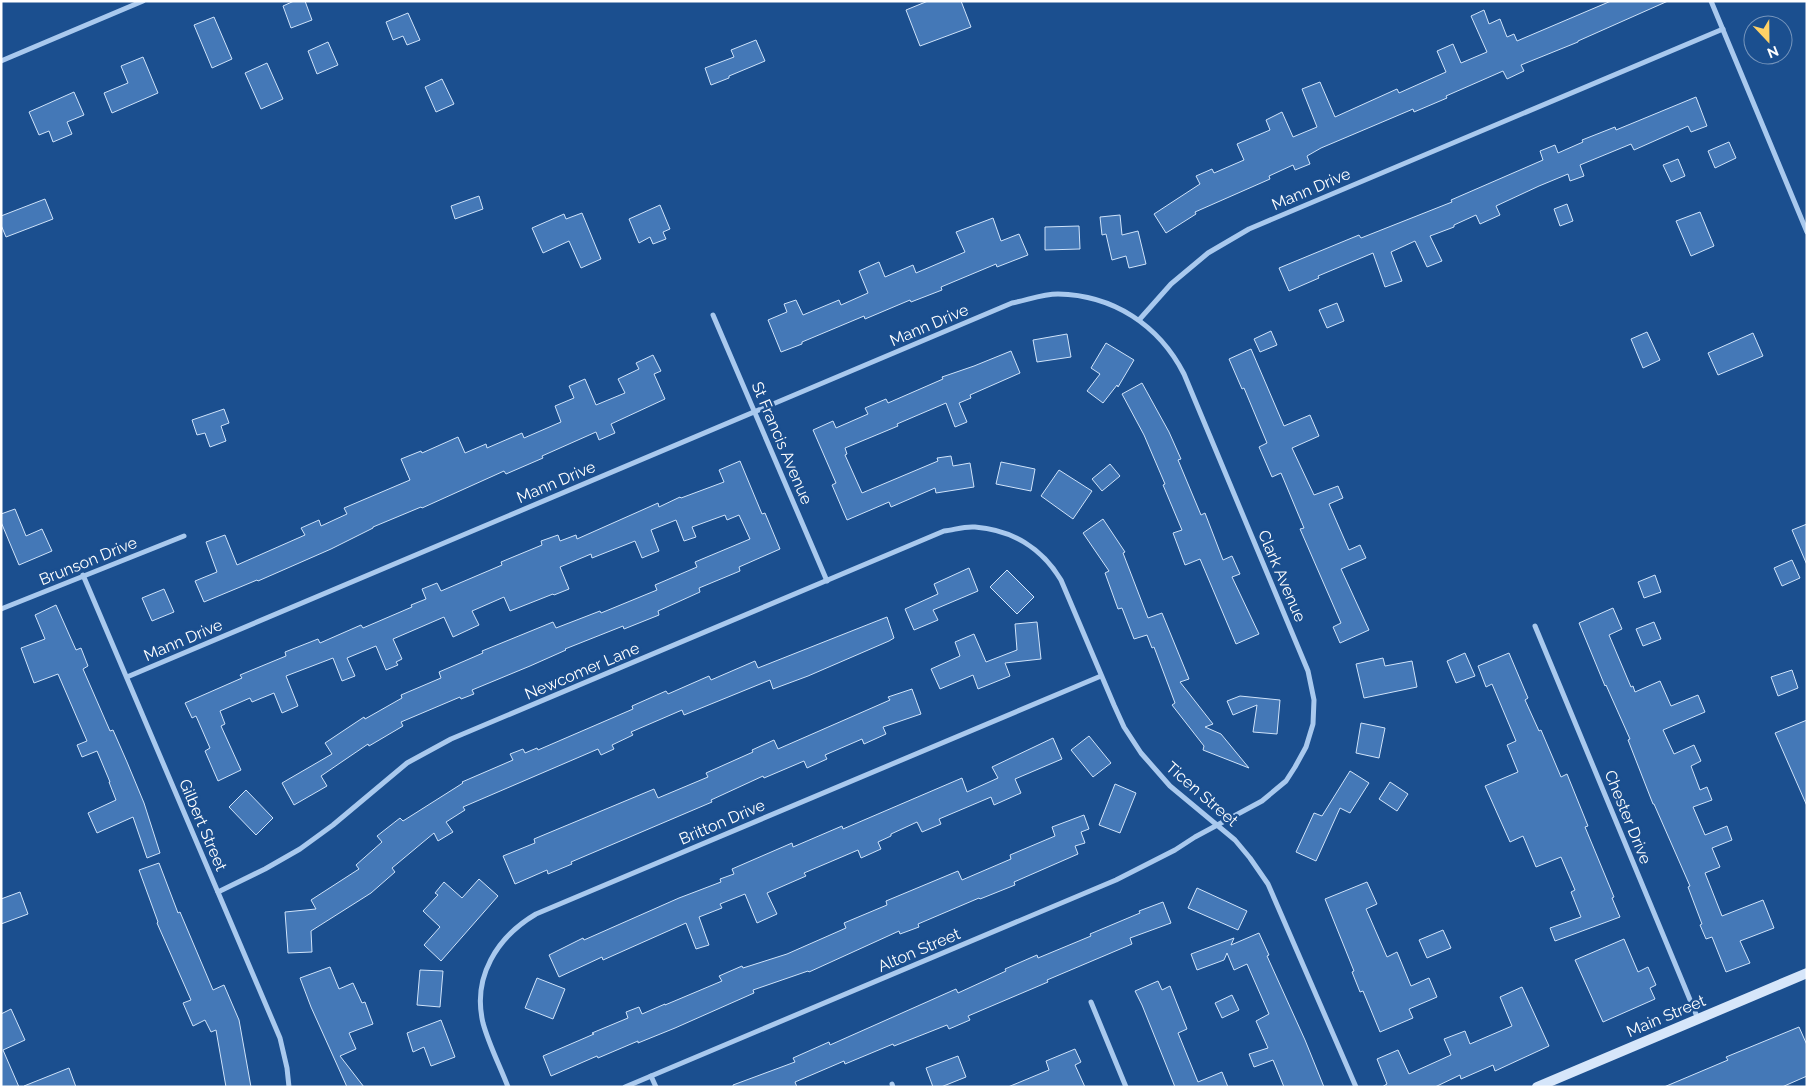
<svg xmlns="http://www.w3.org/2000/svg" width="1808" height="1088" font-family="Raleway,sans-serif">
  <rect width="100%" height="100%" fill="#1b4f8f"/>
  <!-- building -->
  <g fill="#4478b7" stroke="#cfe3fa">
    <path d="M294,1H305L312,20L291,28L283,6Z"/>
    <path d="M928,1H961L971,27L920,46L906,10Z"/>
    <path d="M1611,1H1668L1578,41V42L1521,65L1524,71L1507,79L1503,71L1446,96L1447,98L1414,112L1413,109L1321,148L1307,156L1310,164L1295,170L1293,165L1269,176L1270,179L1195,212L1196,214L1166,233L1154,214L1200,184L1196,176L1212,169L1214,173L1244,160L1237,144L1270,130L1266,120L1282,112L1293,137L1317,127L1302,89L1320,82L1335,117L1397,89L1399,93L1446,72L1437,51L1453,44L1461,63L1487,52L1471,16L1484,10L1489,24L1500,19L1507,37L1514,34L1517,41Z"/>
    <path d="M408,13L420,40L407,45L403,36L393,40L386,22Z"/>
    <path d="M214,17L232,59L212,68L194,25Z"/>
    <path d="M756,40L765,61L729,76V78L711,85L705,68L734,57L731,50Z"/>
    <path d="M328,42L338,65L317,74L308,51Z"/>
    <path d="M143,57L158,93L112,113L104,93L128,83L121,66Z"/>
    <path d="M267,63L283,99L261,109L245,73Z"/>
    <path d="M442,79L454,104L436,112L425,87Z"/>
    <path d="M74,92L84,115L67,122L72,134L53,142L49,131L39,135L29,112Z"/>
    <path d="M1696,97L1707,126L1691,132L1688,126L1634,150L1631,144L1580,165L1584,176L1570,181L1568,174L1539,186L1496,206L1500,215L1480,224L1476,215L1454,225V227L1430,236L1442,261L1427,267L1415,241L1391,252L1402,281L1385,287L1373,253L1318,276L1319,278L1289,291L1279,268L1359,235L1361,238L1452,202L1451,200L1543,160L1540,151L1555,145L1558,153L1583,142L1582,140L1615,127L1616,130Z"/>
    <path d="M1729,142L1736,158L1715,168L1708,151Z"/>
    <path d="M1678,159L1685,176L1671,182L1663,165Z"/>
    <path d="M479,196L483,209L455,219L451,206Z"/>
    <path d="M45,199L53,219L6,237L1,225V216Z"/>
    <path d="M1567,204L1573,221L1560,226L1554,209Z"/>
    <path d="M660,205L670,229L663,232L666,239L653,244L650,237L639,243L629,219Z"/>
    <path d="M1700,212L1714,246L1691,256L1676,221Z"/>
    <path d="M582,213L601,259L581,268L569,241L543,253L532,228L564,214L566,219Z"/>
    <path d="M1120,215L1122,235L1138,231L1146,264L1129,268L1126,256L1112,260L1106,234L1102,235L1100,217Z"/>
    <path d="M993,218L1001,241L1019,234L1028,255L997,267L996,264L941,287L942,290L911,302L910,300L865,319L864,316L802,342V344L781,352L768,320L787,312L784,304L796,300L803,315L839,300L841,305L868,293L859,271L879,262L885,277L913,265L916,273L965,252L956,232Z"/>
    <path d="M1079,226L1080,249L1045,250V227Z"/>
    <path d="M1337,303L1344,321L1327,328L1319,310Z"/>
    <path d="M1271,331L1277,345L1260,352L1254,339Z"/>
    <path d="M1647,332L1660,360L1643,368L1631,339Z"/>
    <path d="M1753,333L1763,356L1718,375L1708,353Z"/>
    <path d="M1067,334L1071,357L1037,362L1033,340Z"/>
    <path d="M1106,343L1134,360L1118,387L1117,385L1103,403L1087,391L1100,374L1091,368Z"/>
    <path d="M1251,349L1284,426L1310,415L1319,436L1292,448L1314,495L1338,486L1343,498L1329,504L1349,550L1360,545L1366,558L1341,569L1369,630L1340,643L1333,627L1341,623L1300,529L1304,528L1281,473L1272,477L1259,447L1267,443L1244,388L1242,389L1229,359Z"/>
    <path d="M1011,351L1020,373L970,395L971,398L959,403L967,422L955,427L946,403L897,424L898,426L845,448L847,454L845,455L862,493L938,461L937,458L951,456L953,466L970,463L974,487L936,493L935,488L891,507L889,502L847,520L832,485L836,483L813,430L833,421L836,428L868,414L865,408L886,399L888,403L943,379L942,377L974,366Z"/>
    <path d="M653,355L661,371L654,374L665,399L611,424L615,433L599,440L596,432L542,456L543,458L506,474L504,471L422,508L421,507L373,527V528L331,549L258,581L257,580L204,602L195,581L217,572L206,542L225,535L237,565L305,535L301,528L319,520L321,526L347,514L344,508L410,480L401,459L421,451L422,453L458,437L465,453L486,444L487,448L522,433L524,438L561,422L555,406L574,398L569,386L585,379L596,405L625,393L618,379L639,369L636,363Z"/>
    <path d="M1142,383L1169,432L1181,459L1178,460L1201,515L1205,513L1223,560L1232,556L1240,574L1232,577L1259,634L1236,644L1200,559L1185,565L1173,533L1182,530L1163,485L1165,484L1144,435L1122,394Z"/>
    <path d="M224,409L229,423L221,426L226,441L210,447L205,433L197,435L192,420Z"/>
    <path d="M740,461L762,514L765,513L780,549L739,567L740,571L699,588L700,592L658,611L659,615L624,629L623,626L565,649L566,650L530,666L472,690L474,694L461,699L460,697L401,722L403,726L369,746L368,744L321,776L327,786L294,805L282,783L332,754L325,743L364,717L365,719L402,698L401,695L441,678L439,672L483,653L482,651L553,622L556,628L600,611L601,613L657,590L655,585L697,567L695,562L750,539L739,515L727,520L725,515L692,527L696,537L684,541L676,520L651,530L659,551L642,558L635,541L592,558L591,554L560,567L569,589L554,595L553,594L510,611L504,597L472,611L479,625L453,637L444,617L393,639L402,659L396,662L398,665L386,670L376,646L347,658L355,676L342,681L333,658L286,676L298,706L282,713L274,693L252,702L250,698L220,711L225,724L221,726L241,770L218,781L205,751L210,748L196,716L192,718L185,703L242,678L240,675L286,656L285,652L318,639L320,643L361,625L363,628L412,607L411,605L426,599L422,589L437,583L441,591L502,565L501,562L542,545L541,541L558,535L560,541L576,535L577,539L658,503L659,507L680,497L681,498L724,482L719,470Z"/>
    <path d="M1001,462L1035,469L1031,491L996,484Z"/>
    <path d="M1110,464L1120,476L1102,491L1092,479Z"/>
    <path d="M1059,470L1092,491L1073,519L1041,496Z"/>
    <path d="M15,509L26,536L42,529L52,551L19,565L1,522V514Z"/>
    <path d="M1103,519L1125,552L1123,553L1148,618L1162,613L1189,679L1180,682L1213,724L1205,727L1221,734L1249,768L1203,750L1204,746L1172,705L1175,703L1154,647L1152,648L1147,635L1134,639L1122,608L1118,609L1105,573L1109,571L1083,533Z"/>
    <path d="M1807,524V565L1792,530Z"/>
    <path d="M1792,560L1800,578L1782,586L1774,568Z"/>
    <path d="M969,568L978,591L933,610L938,620L914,630L905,609L938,594L934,584Z"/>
    <path d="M1007,570L1034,597L1017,614L990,587Z"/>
    <path d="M1655,575L1661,592L1644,598L1638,582Z"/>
    <path d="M164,589L174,612L152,621L142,598Z"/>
    <path d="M56,605L76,650L81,648L88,666L83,669L110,731L113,730L127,762L144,803L160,853L147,858L133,817L97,833L88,813L116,800L109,782H110L97,751L82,757L77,745L87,741L58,674L34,683L21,648L45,639L35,615Z"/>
    <path d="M1613,608L1622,629L1609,635L1631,687L1633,686L1635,692L1660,681L1671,706L1698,695L1705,712L1663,730L1674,754L1694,745L1701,761L1691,766L1700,790L1707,787L1712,800L1693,807L1705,835L1727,826L1732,840L1712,848L1720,867L1705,873L1722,916L1763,900L1774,928L1740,941L1750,963L1726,972L1712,937L1706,939L1700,925L1702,924L1688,887L1690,886L1654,804H1653L1628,740L1630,739L1606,685L1605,686L1579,623Z"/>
    <path d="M887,617L894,638L889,641L808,676L773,689L770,680L684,715L682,710L631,732L633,735L612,745L614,749L601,755L598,749L463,807L465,810L446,822L453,832L438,841L434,833L392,868L395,872L371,893L311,931L312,952L288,953L285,912L316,909L311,900L359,869L356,865L382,842L377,836L400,818L403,821L463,783L462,782L513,760L510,754L523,749L525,753L537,748L538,750L633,709L632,706L666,691L668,694L709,676L711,680L755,661L758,668Z"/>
    <path d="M1037,622L1041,659L1005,663L1010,676L978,689L973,675L940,689L931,669L960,656L955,642L974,634L986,662L1017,650L1015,624Z"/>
    <path d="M1654,622L1661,639L1643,646L1636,629Z"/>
    <path d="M1465,653L1475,676L1456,683L1447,661Z"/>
    <path d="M1509,653L1528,698L1525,700L1539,731L1541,730L1561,777L1567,774L1588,826L1585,827L1614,897L1612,898L1620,917L1555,941L1550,928L1581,917L1571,892L1575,890L1561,857L1536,867L1523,836L1510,842L1485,786L1518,772L1507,745L1516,741L1492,684L1486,687L1478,666Z"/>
    <path d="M1383,658L1385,666L1412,661L1417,687L1364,698L1356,664Z"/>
    <path d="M1792,670L1798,688L1778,696L1771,677Z"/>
    <path d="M912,689L921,714L883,727L886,734L864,744L862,739L825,755L827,759L807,768L804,761L764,778L763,776L711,800L712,802L571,862L572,864L548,874L547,870L515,884L503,856L535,843L534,839L654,789L658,798L708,777L706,773L753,752L752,750L774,740L778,749L890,700L888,697Z"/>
    <path d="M1240,696L1280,700L1277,734L1253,732L1257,705L1233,715L1227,701Z"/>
    <path d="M1807,720V806L1775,733Z"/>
    <path d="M1361,723L1385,728L1379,758L1356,753Z"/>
    <path d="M1089,736L1111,763L1093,777L1071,750Z"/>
    <path d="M1053,738L1062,759L1015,779L1021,793L994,805L991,797L939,819L941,824L922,832L917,822L891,834V836L878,842L881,849L861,858L858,850L804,873L806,876L767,893L777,914L757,923L745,894L720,904L722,908L699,917L709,945L696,949L686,923L603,960L602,957L559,977L549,955L583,938L584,940L679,898L721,882L720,879L734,874L732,869L792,843L793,847L842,826L843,829L962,778L967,792L998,778L992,767Z"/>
    <path d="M1350,771L1369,783L1350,813L1340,808L1316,861L1296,852L1314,813L1322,816Z"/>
    <path d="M1390,782L1408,794L1397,811L1379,799Z"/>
    <path d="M1115,784L1136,793L1120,833L1099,825Z"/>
    <path d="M246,790L273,818L256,835L229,807Z"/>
    <path d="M1084,815L1089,829L1081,832L1085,843L1075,846L1078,854L1014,882L1015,885L980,899L979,898L918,924L919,927L900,934L899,931L809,972L808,971L753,990L754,993L675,1028L638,1043V1041L598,1058L597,1056L551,1076L543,1056L594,1034L592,1033L628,1018L626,1012L639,1007L642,1014L665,1004V1005L722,981L719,976L742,966L743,968L787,954L846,928L844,923L887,905L886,901L958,871L962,880L1011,859L1010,855L1055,836L1052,827Z"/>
    <path d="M159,863L178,913L180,912L213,990L224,985L239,1020L251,1087H226L216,1030L211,1032L205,1020L193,1026L183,1003L191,1000L157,923L158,922L139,870Z"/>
    <path d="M479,879L498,896L441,961L424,945L440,927L423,911L438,895L435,893L444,882L462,898Z"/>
    <path d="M1367,882L1377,904L1366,909L1387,957L1397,952L1411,986L1429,978L1437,997L1409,1009L1413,1018L1380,1032L1363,991L1360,992L1352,972L1354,971L1325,899Z"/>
    <path d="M1197,888L1247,911L1238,930L1188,908Z"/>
    <path d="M20,892L28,914L1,924V899Z"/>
    <path d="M1163,902L1171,923L1130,938L1132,944L1047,980L1048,982L968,1016L970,1020L949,1029L947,1025L894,1046L893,1044L845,1064L844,1061L795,1082L797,1087H733V1085L795,1062L793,1058L829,1042L830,1045L956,989L958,993L1006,971L1005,969L1037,955L1038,958L1091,936L1090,934L1140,913L1139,911Z"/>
    <path d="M1443,930L1451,948L1427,958L1419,940Z"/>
    <path d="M1259,933L1269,955L1267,956L1305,1040L1324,1087H1284L1273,1060L1254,1067L1249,1054L1268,1048L1256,1021L1269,1014L1247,964L1234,970L1227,953L1224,960L1197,970L1191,954L1234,938L1231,945Z"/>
    <path d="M1624,939L1638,972L1648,967L1656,985L1650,988L1655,999L1603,1022L1575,960Z"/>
    <path d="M330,967L339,989L353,983L362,1003L365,1002L373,1024L349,1033L356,1049L340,1056L364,1087H347L311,1007L300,978Z"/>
    <path d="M420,970L443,971L440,1007L417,1005Z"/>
    <path d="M537,978L565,989L553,1019L525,1008Z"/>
    <path d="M1158,981L1162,990L1170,986L1187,1029L1178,1033L1198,1082L1222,1072L1228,1087H1175L1142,1005L1135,991Z"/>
    <path d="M1522,987L1549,1046L1495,1071L1493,1065L1461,1079L1460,1075L1435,1087H1382L1387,1084L1377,1059L1398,1050L1409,1074L1451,1055L1444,1039L1465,1031L1470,1044L1512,1026L1500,997Z"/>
    <path d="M1232,995L1239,1010L1222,1018L1215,1003Z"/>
    <path d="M11,1009L25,1040L3,1050L19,1087H1V1014Z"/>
    <path d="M441,1020L455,1057L431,1066L424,1047L413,1052L407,1033Z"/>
    <path d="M1799,1027L1807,1045V1076L1782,1087H1664L1728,1060L1726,1057Z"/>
    <path d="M1075,1049L1081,1062L1075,1065L1085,1087H1008L1049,1070L1046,1061Z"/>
    <path d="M958,1056L966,1077L941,1087H933L926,1068Z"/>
    <path d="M69,1068L76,1087H24V1086Z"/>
  </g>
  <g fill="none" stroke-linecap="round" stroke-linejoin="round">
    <!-- street -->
    <g stroke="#a9c9ee" stroke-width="5">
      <path d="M1711,1L1807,232"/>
      <path d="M1,61L143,1"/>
      <path d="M713,315L827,581"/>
      <path d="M1139,320L1171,284L1208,253L1249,229L1723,29"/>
      <path d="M83,575L280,1038L287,1068L289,1087"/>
      <path d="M1,609L184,536"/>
      <path d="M1535,626L1698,1019"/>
      <path d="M127,677L1012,303C1028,300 1042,294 1058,294C1113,295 1159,325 1184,374L1308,671L1314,700L1313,724L1306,747L1295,767L1286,781L1262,801L1195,837L1175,850L1116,880L625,1087"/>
      <path d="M218,892L265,869L300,849L333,825L407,763L451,739L944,531C954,530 964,526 975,527C1012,530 1042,548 1061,580L1114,705L1124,727L1141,753L1170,786L1235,840L1250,858L1268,884L1356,1087"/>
      <path d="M1091,1002L1126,1087"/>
      <path d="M651,1076L656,1087"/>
      <path d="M892,1084L893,1087"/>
      <path d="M508,1087C500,1066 489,1045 483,1023C472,977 497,937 536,914L1101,676"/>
    </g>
    <!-- secondary -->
    <path stroke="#d6e6fa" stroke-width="10" d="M1537,1087L1807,973"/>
  </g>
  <g text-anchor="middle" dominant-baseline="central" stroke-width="5" stroke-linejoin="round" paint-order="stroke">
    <!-- street labels -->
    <g font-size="16" fill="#fff" stroke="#1b4f8f">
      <text transform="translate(1311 189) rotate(-23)">Mann Drive</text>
      <text transform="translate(929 325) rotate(-23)">Mann Drive</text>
      <text transform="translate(782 443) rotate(67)">St Francis Avenue</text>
      <text transform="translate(556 482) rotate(-23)">Mann Drive</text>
      <text transform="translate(88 561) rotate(-22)">Brunson Drive</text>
      <text transform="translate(1282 576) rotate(67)">Clark Avenue</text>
      <text transform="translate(183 640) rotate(-23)">Mann Drive</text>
      <text transform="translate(582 671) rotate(-23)">Newcomer Lane</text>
      <text transform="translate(1202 794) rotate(41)">Ticen Street</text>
      <text transform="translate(1628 817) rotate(68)">Chester Drive</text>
      <text transform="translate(722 822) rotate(-23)">Britton Drive</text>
      <text transform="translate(203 825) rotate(67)">Gilbert Street</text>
      <text transform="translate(919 950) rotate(-23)">Alton Street</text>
      <text transform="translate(1666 1016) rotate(-23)">Main Street</text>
    </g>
  </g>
  <!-- border -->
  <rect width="1808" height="1088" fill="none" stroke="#ffffff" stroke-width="5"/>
  <!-- north arrow -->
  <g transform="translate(1768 40) rotate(158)"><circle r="24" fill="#1b4f8f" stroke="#7695bc"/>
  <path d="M0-4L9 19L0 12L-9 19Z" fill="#ffd166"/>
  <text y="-8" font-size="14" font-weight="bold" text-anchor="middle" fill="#ffffff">N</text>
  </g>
</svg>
